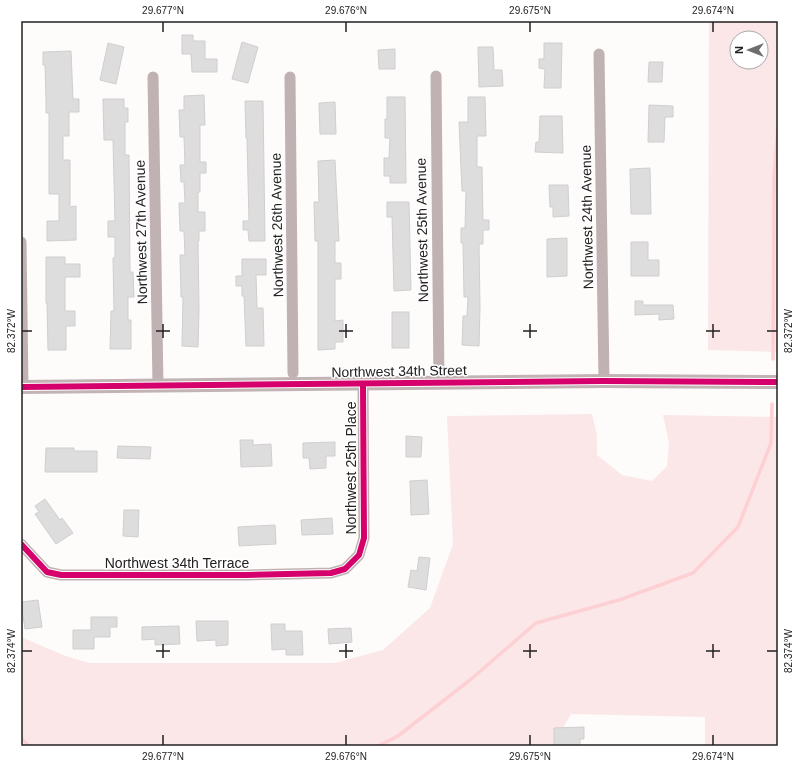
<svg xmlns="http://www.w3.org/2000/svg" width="799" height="767" font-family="Helvetica,sans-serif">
  <rect width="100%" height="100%" fill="#fefbfb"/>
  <!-- green -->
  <g fill="#fbe7e8" fill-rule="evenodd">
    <path d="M709,21H778V352L708,350ZM737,38H761V62H737Z"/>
    <path d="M592,414L597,435V455L622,475L652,481L667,466L669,443L663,415L778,417V746H705V717L571,714L552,746H21V637L63,655L89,663H335L383,650L430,608L453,544L447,416Z"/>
  </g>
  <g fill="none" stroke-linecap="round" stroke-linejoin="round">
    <!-- stream -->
    <g stroke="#fdd0d3" stroke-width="3.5">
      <path d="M773,359L774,177L778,128"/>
      <path d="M21,738L29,746"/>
      <path d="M378,746L398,736L470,680L536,623L619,600L693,573L738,527L771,443L772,404"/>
    </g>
  </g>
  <!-- building -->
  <g fill="#deddde" stroke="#cfced0">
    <path d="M182,35H193V41H205V59H217V72H192L191,54H182Z"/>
    <path d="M242,42L258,47L248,83L232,79Z"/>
    <path d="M108,43L124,47L116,84L100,80Z"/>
    <path d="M544,43H562L561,88H544L545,69L539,68V59H544Z"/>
    <path d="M478,47H493L494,70H502L503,86L479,87Z"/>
    <path d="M395,49V69H379L378,50Z"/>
    <path d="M71,51L73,99H79V112H69V136H63V160H70V207L76,206V240L47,241V221H59V194H49V113H46V99L45,65H43V52Z"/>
    <path d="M649,62H663L662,82H648Z"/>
    <path d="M204,95L205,125H200V162H206V173H200V192H198V212H205V231H199V241H198L199,310L198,347L182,346L183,297H181L180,255H185L184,231H180L179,203H185L184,182H181L180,165H185L184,137H180L179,110H184V96Z"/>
    <path d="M387,97H405L406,183H390V176H384V158H389L390,138H385V119H387Z"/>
    <path d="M468,97H485L486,136H477V167H482L483,220H489V230H483V244H479L480,307L479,346L462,345L463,316H467L468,297H464L463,243H461V228H465L466,191H462L459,122H468Z"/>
    <path d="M103,99H124V108H128V122H125V155H129L130,272H133L134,297H128V320H131V349H110L111,311H114L113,258H115V237H108V221H115L113,140H104Z"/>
    <path d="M245,101H263L265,241H249L248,230H243V221H249L247,138H246Z"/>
    <path d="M335,102L336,134H320L319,103Z"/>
    <path d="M649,105L673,106V117H665L664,142H648Z"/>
    <path d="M540,116H562L563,153L535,152L536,142H539Z"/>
    <path d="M335,160L339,241H335V263H341V279H335V321L343,320V342H335V349L318,350V241H315L314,202H319L318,161Z"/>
    <path d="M650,168L651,214H631L630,169Z"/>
    <path d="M549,185H568L569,216L553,217V207H550Z"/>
    <path d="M387,202H409L411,290L394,291L392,217H387Z"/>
    <path d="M567,238V276L547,277V239Z"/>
    <path d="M631,242H648V260H659V276H631Z"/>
    <path d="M46,257H65V264H80V277H65V311H75V326H66V350H48L47,303H46Z"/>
    <path d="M242,259H266V275H256L257,308H263L264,346H246L244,296H242V286H236V276H242Z"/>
    <path d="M635,301H643V305H673L674,319L659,320V314L635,315Z"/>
    <rect x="392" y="312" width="17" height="36"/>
    <path d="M406,436L422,437L421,457H406Z"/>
    <path d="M240,440H253V445L271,444L272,466L241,467Z"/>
    <path d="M335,442V456H326V468L310,469L309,458H303V443Z"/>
    <path d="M118,446L151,447L150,459L117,458Z"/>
    <path d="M46,448H74V451H97V472H45Z"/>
    <path d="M427,480L429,514L411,515L410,481Z"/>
    <path d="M45,499L60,520L62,518L73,533L56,544L35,514L39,512L35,506Z"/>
    <path d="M124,510H139L138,537L123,536Z"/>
    <path d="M332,518L333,534L302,535L301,520Z"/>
    <path d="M275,525L276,544L239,546L238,527Z"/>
    <path d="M419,557L430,558L426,590L408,587L411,570L417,571Z"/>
    <path d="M38,600L42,627L25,629L21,602Z"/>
    <path d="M91,617H117V627H110V637H94V649H73V630H91Z"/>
    <path d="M196,621H228V645L216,646V640L197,641Z"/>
    <path d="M271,624H285V631H302L303,655H286V649L272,650Z"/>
    <path d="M179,626L180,644L155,645V639L142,640V627Z"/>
    <path d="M351,628L352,642L329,644L328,629Z"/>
    <path d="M584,727V739H580V746H554V728Z"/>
  </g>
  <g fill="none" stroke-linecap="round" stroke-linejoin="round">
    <!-- minor -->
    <g stroke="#c0b2b3" stroke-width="11">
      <path d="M599,54L604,381"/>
      <path d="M436,76L439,383"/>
      <path d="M153,77L158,386"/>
      <path d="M290,77L293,373"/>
      <path d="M21,242L23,387"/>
      <path d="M21,544L47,572L61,575H246L331,573L345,569L359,555L364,538L363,384"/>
    </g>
    <!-- major -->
    <path stroke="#c2b4b5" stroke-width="14" d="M21,387L604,381L778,382"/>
    <defs>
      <g id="cycleway">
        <path d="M21,387L604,381L778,382"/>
        <path d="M21,544L47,572L61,575H246L331,573L345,569L359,555L364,538L363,384"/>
      </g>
    </defs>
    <!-- cycleway casing -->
    <use href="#cycleway" stroke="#fff" stroke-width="8"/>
    <!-- cycleway -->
    <use href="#cycleway" stroke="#d6006c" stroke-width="6"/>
  </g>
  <!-- ticks -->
  <path fill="none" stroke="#232020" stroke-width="1.5" d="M163,22V32M346,22V32M530,22V32M713,22V32M163,324V338M346,324V338M530,324V338M713,324V338M22,331H32M156,331H170M339,331H353M523,331H537M706,331H720M767,331H777M163,644V658M346,644V658M530,644V658M713,644V658M22,651H32M156,651H170M339,651H353M523,651H537M706,651H720M767,651H777M163,735V745M346,735V745M530,735V745M713,735V745"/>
  <g text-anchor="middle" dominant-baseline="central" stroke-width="3" stroke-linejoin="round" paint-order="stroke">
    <!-- street labels -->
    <g font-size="14" fill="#232020" stroke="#fff">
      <text transform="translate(587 217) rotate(-91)">Northwest 24th Avenue</text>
      <text transform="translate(277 225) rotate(-91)">Northwest 26th Avenue</text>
      <text transform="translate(422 230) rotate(-91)">Northwest 25th Avenue</text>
      <text transform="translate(141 232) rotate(-91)">Northwest 27th Avenue</text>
      <text transform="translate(399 371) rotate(-1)">Northwest 34th Street</text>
      <text transform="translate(351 468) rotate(-90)">Northwest 25th Place</text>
      <text x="177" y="563">Northwest 34th Terrace</text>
    </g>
  </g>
  <!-- border -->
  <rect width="799" height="767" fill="none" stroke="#ffffff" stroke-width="44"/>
  <!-- north arrow -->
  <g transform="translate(749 50) rotate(270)"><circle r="19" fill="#ffffff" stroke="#a7a6a6"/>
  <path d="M0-3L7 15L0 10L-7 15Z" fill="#706d6d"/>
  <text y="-6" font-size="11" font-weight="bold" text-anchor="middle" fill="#232020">N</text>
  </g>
  <rect x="22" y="22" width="755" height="723" fill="none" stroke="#232020" stroke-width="1.5"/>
  <g font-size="10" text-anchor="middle" fill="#232020">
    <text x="163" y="14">29.677°N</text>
    <text x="346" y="14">29.676°N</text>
    <text x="530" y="14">29.675°N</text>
    <text x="713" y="14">29.674°N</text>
    <text transform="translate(788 331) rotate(-90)" y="4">82.372°W</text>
    <text transform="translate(11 331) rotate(-90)" y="4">82.372°W</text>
    <text transform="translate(788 651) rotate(-90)" y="4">82.374°W</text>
    <text transform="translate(11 651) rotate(-90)" y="4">82.374°W</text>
    <text x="163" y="760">29.677°N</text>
    <text x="346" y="760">29.676°N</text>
    <text x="530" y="760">29.675°N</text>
    <text x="713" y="760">29.674°N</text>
  </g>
</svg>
